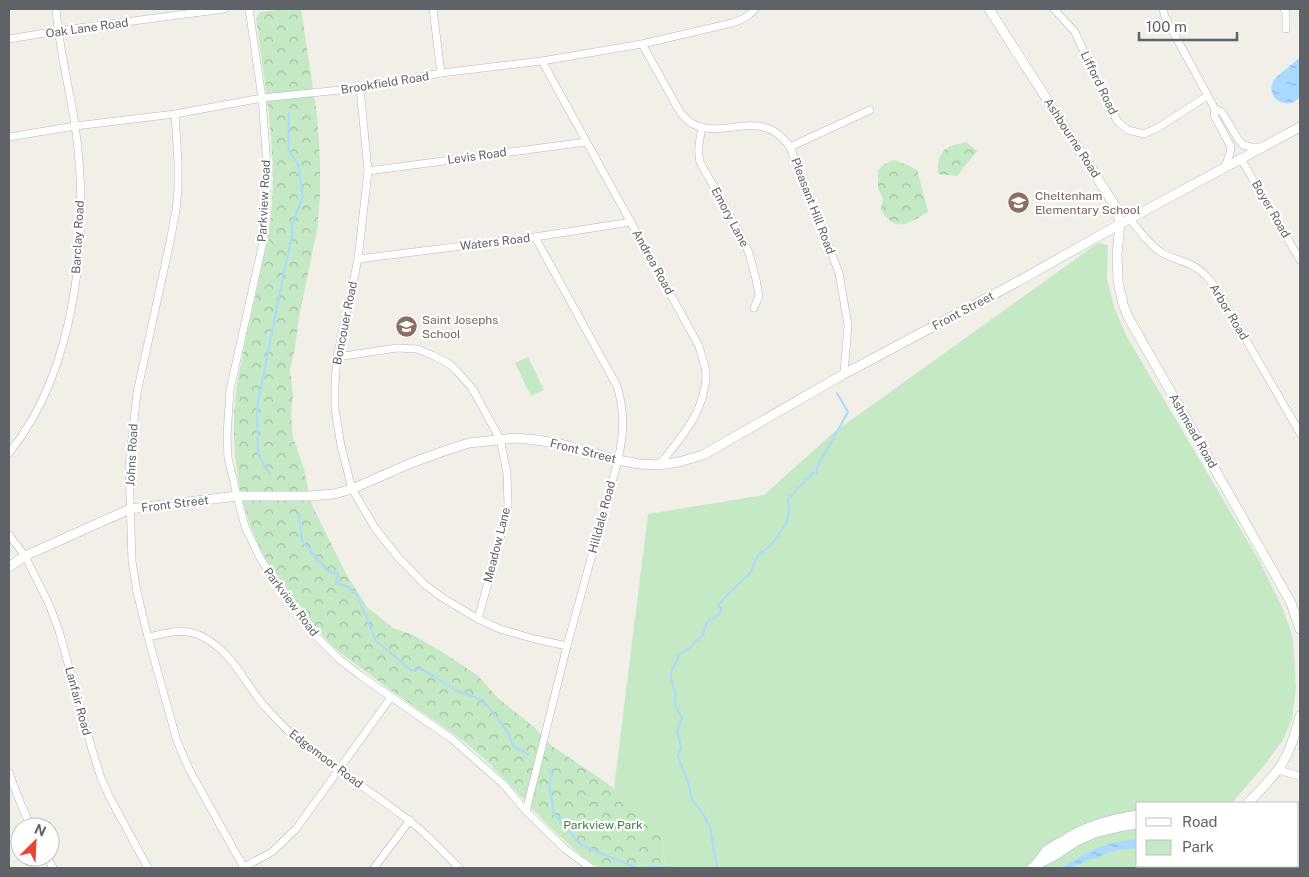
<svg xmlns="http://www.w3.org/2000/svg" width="1309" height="877" font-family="'Public Sans',sans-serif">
  <defs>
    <pattern id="forest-crowns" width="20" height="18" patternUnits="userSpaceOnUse" patternTransform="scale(1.25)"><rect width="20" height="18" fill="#c5e8c5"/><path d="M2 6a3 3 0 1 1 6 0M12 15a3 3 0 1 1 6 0" fill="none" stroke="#a3c0a4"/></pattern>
    <pattern id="water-ripples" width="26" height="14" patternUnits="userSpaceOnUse" patternTransform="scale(1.25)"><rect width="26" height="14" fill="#aadaff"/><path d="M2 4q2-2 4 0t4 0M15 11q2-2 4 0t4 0" fill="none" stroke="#8eb4d2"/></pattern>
  </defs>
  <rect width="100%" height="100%" fill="#f1efe8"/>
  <!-- green -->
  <g fill="#c5e8c5">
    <path d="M1098,243L1108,245L1107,278L1114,307L1127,337L1260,562L1283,609L1293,638L1296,688L1292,719L1283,740L1263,767L1232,803H1138V866H1190L1188,868H665L662,839L614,788L648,514L764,495L833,433Z"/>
    <path d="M528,357L544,390L531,396L515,363Z"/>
  </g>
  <!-- forest -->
  <g fill="url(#forest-crowns)">
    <path d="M284,9H301L317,115L320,158V196L317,230L299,317L295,347L290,370L293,395L291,413L293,437L304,469L311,503L345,572L367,607L393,628L411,634L444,653L477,675L499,699L533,726L552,746L601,779L637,806L662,839L665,868H600C587,861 575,850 564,840C529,809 501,770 463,741C430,717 396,695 364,670C350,660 336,651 325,638C316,628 308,616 300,606C289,591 277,577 267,561C236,508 227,434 239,374C245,341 253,308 260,275C265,251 270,229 272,205C276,142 264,80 256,18L261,12Z"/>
    <path d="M966,142L977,151L957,176L938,174C937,150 944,147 966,142Z"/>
    <path d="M893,160L908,165L917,170L928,212C916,219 900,232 888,219C885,217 883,213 881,209L883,199L878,188V171L883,165Z"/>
  </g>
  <!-- water -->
  <g fill="url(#water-ripples)">
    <path d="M1298,59H1300V97C1285,113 1264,96 1274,80C1278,75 1292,64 1298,59Z"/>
    <path d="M1138,839V848L1118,850L1107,853L1099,858L1088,860L1072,868H1062C1085,851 1110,841 1138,839Z"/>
  </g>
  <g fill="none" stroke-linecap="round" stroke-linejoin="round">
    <!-- stream -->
    <g stroke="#aadaff" stroke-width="2">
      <path d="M270,474L258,455L257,407L284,272L292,238V224L303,197L298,164L288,150L289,113"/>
      <path d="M299,513L302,541L329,572L338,573L336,583L348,587L357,595L376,641L411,670L422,669L457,691L483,700L509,734L513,746L528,754"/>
      <path d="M549,769L552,774L549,785L554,814L581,845L637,868"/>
      <path d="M643,868L650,867L678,868"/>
      <path d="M717,868L710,827L702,812L692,799L689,786L678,756L681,747L677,732L682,718L675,705V692L671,679V673L679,655L690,647L703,635L707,622L720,614L721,608L718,606L726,596L750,573L758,555L771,545L786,524L789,511L788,499L813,473L817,472V467L848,412L837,393"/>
    </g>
    <defs>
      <g id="minor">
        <path d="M249,9L262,98L267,166V189L263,242L230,390L227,435L228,458L241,512L245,526L259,556L278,587L317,637L340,660L361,676L452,739L503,784L526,811L565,849L591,868"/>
        <path d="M433,9L441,73"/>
        <path d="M1054,9L1075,32L1103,94L1118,122L1128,130L1144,134L1159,127L1207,96"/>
        <path d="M1163,9L1165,17L1215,109L1214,115L1231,147L1230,153L1225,167"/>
        <path d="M1284,9L1286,13V29"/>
        <path d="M9,39L57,31L224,9"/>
        <path d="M642,44L680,112C684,117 688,122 695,125C728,139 761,106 790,147L839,273L848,325L844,374"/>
        <path d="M542,61L699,346C701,355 706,366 706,376C705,412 680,439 659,465"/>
        <path d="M360,88L368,171L358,259L337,357L335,384V409L341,446L352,489L375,528L398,557L424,584L443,598L478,619L500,629L535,639L567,646"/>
        <path d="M1215,109L1222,112L1238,139L1243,145L1251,147H1261"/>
        <path d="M175,114L178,162V189L176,210L170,242L137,393L129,466L132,561L137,592L148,637L177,741L189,769L244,868"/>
        <path d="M702,127C700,139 697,150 700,162L739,232L749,253L756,279L759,296L754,308"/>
        <path d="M9,137L75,126L175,114L262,98L360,88L441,73L542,61L642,44L732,23C742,20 748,17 755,9"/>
        <path d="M790,147L870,110"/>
        <path d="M1241,159L1300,260"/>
        <path d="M368,171L586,142"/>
        <path d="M1130,219C1139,230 1147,242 1159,251C1168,257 1177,259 1187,263C1203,269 1212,282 1220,295L1300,433"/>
        <path d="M358,259L535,237L631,222"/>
        <path d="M337,357L397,348L417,349L432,355L448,363L456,370L472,388L500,439L507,473L508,505L504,524L478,619"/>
        <path d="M9,453C78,368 90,230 75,125C69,86 59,48 56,9"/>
        <path d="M9,535L25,556L49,604L59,631L91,746L101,778L109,796L148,868"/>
        <path d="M148,637C167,633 184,627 203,637C234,653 245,685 267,709C278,721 290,734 303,744C336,770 373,792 407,819C426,833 443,851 459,868"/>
        <path d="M1278,770L1300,776"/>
        <path d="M9,773L20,802L31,827"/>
        <path d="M526,811L567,646L618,460C624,433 625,412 617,386L535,237"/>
        <path d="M47,857L53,868"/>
        <path d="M242,868L272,852L296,829L391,697"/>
        <path d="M374,868L410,820"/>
      </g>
      <g id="tertiary">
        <path d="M989,9L1117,209L1120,224L1117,254L1118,281L1123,304L1128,317L1273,571L1291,603L1300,629"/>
        <path d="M9,567L25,556L130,509L237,496H310L334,494L352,489L411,463L447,450L469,443L515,438L537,440L561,444L618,460L639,464L659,465L679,462L703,455L844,374L1017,282L1120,224L1300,127"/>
        <path d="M1248,803C1258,793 1268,782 1277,771C1289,755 1295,735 1300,716"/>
        <path d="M1200,868L1202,866"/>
      </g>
      <g id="secondary">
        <path d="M1040,863L1054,856L1075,842L1095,833L1124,826L1138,824"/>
        <path d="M1265,866L1271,868"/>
        <path d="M1285,866L1291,868"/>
        <path d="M1032,868C1038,863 1042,856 1047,850C1051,847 1056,844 1061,842C1084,826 1110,819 1138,815"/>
      </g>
    </defs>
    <!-- minor casing -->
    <use href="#minor" stroke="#b5b8bc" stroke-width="8"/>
    <!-- tertiary casing -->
    <use href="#tertiary" stroke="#b5b8bc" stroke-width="10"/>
    <!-- secondary casing -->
    <use href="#secondary" stroke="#b6babf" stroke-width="10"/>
    <!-- minor -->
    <use href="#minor" stroke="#fff" stroke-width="7"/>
    <!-- tertiary -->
    <use href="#tertiary" stroke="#fff" stroke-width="9"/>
    <!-- secondary -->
    <use href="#secondary" stroke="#fff" stroke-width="9"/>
  </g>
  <!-- icons -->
  <defs>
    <symbol id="school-disc" viewBox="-11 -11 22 22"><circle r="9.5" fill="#8d6e63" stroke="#fff"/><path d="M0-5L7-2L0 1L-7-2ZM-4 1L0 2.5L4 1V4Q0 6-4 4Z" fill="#fff"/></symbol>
  </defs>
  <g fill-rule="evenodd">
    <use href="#school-disc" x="1006" y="190" width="25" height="25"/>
    <use href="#school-disc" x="394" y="314" width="25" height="25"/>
  </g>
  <g text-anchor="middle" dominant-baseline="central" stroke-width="4.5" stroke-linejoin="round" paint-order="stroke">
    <!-- street labels -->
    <g font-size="12" fill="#5f6368" stroke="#fff">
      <text transform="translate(87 28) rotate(-8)">Oak Lane Road</text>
      <text transform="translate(385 83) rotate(-9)">Brookfield Road</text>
      <text transform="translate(1099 83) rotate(64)">Lifford Road</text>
      <text transform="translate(1072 138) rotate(57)">Ashbourne Road</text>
      <text transform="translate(477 156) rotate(-8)">Levis Road</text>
      <text transform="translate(264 201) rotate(-87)">Parkview Road</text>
      <text transform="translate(813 206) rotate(69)">Pleasant Hill Road</text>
      <text transform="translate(1271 209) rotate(60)">Boyer Road</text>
      <text transform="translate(730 217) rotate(62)">Emory Lane</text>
      <text transform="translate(78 237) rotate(-87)">Barclay Road</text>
      <text transform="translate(495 242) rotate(-7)">Waters Road</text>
      <text transform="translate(653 262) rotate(61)">Andrea Road</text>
      <text transform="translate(963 311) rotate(-28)">Front Street</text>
      <text transform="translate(1229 312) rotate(59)">Arbor Road</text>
      <text transform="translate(345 323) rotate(-79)">Boncouer Road</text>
      <text transform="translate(1193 431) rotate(60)">Ashmead Road</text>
      <text transform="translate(583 451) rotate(14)">Front Street</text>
      <text transform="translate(132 455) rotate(-87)">Johns Road</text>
      <text transform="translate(175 504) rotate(-7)">Front Street</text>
      <text transform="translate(602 517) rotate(-75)">Hilldale Road</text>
      <text transform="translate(497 545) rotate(-76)">Meadow Lane</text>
      <text transform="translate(291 602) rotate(53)">Parkview Road</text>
      <text transform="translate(78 701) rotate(75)">Lanfair Road</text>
      <text transform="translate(326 759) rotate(37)">Edgemoor Road</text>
    </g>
    <!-- education labels -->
    <g font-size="12" fill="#785e54" stroke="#fff" text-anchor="start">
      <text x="1035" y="196">Cheltenham<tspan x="1035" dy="14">Elementary School</tspan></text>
      <text x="422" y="320">Saint Josephs<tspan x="422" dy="14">School</tspan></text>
    </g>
    <!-- park labels -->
    <g font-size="12" fill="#348238" stroke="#fff">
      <text x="603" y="825">Parkview Park</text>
    </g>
  </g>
  <!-- border -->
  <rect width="1309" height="877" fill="none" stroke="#5f6368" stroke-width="20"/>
  <!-- legend -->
  <rect x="1136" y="802" width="162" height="65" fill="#ffffff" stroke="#bfc1c3"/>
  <rect x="1146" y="818" width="25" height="8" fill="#ffffff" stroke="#bfc1c3"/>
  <text x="1182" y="827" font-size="15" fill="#5f6368">Road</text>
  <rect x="1146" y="840" width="25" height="15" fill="#c5e8c5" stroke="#bfc1c3"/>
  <text x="1182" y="852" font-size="15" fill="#5f6368">Park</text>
  <!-- north arrow -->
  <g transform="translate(35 842) rotate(24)"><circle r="24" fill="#ffffff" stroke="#bfc1c3"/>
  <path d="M0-4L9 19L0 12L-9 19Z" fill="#ea4335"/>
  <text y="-8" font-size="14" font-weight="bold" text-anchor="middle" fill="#5f6368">N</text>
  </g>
  <!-- scale -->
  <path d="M1139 32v8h98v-8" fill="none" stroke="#5f6368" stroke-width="2.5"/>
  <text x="1146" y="32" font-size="15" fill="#5f6368" stroke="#ffffff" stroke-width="4" paint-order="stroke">100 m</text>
</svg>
